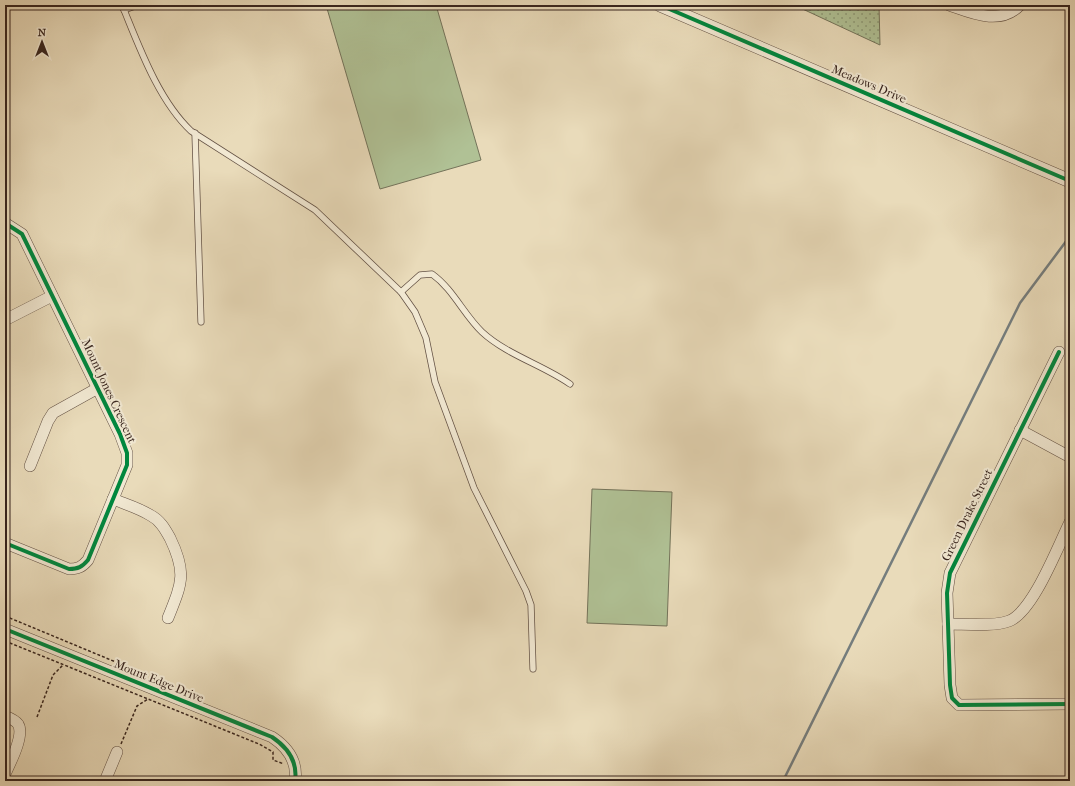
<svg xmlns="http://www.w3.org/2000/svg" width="1075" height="786" font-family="'IM FELL French Canon',serif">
  <defs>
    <pattern id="park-dots" width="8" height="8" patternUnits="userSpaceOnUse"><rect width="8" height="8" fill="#b0c195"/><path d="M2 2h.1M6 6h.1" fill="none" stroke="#909d79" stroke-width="1.8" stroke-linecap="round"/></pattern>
  </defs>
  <rect width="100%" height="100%" fill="#e9dbba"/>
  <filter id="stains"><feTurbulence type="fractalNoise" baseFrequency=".005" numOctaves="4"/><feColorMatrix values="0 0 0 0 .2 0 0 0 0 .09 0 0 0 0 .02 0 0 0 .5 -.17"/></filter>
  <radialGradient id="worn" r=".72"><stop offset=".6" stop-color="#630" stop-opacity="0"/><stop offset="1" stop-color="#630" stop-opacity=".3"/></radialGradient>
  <!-- grass -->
  <g fill="#b0c195" stroke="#74735a">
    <path d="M326,5H436L481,160L380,189Z"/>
    <path d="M592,489L672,492L667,626L587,623Z"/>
  </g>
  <!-- park -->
  <path fill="url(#park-dots)" stroke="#74735a" d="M794,5H879L880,45Z"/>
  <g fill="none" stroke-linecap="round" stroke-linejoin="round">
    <!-- stream -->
    <path stroke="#757d7d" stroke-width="2.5" d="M783,781L1020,303L1070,236"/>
    <defs>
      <g id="service">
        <path d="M122,5C139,46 158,100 191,131L315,210L401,292L415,312L426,338L435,382L474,488L526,591L531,605L533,669"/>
        <path d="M124,10L138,5"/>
        <path d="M195,133L201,322"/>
        <path d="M401,292L420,275L432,274C453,289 464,315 482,332C507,355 543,365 570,384"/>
      </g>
      <g id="minor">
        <path d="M949,5C972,13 1000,26 1020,5"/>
        <path d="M5,223L22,234L120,434L127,453V465L88,560C82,567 78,569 69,569L5,543"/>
        <path d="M5,320L52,296"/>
        <path d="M1059,352L950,573L947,593L950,685L952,698L959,705L1070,704"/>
        <path d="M1020,430L1070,457"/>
        <path d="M30,466L48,421L53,413L98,388"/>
        <path d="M113,499C125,504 139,508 150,515C160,520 165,529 170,538C187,573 182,583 168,618"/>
        <path d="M948,624C965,624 993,627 1009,621C1033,612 1058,546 1070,522"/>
        <path d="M5,629L272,737C287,747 298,761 295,781"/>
        <path d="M5,716C10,718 15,720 18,724C25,735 10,763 5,774"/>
        <path d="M105,781L117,752"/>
      </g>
      <path id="tertiary" d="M660,5L1070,181"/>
    </defs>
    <!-- service casing -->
    <use href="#service" stroke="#645245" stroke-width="7"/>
    <!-- minor casing -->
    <use href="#minor" stroke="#645245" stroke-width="12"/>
    <!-- tertiary casing -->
    <use href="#tertiary" stroke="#645245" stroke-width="14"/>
    <!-- path -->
    <g stroke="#38251e" stroke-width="1.5" stroke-dasharray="3 2" stroke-linecap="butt">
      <path d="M5,616L135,670"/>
      <path d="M5,641L259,744L273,752V760L284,764"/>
      <path d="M37,717L53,675L63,665"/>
      <path d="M121,744L137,706L148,699"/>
    </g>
    <!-- service -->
    <use href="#service" stroke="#f1e8d2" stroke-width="5.5"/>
    <!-- minor -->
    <use href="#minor" stroke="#f1e8d2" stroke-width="11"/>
    <!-- tertiary -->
    <use href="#tertiary" stroke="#f1e8d2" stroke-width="13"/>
    <defs>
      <g id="cycleway">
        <path d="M660,5L1070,181"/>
        <path d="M5,223L22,234L120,434L127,453V465L88,560C82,567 78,569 69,569L5,543"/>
        <path d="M1059,352L950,573L947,593L950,685L952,698L959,705L1070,704"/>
        <path d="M5,629L272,737C287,747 298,761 295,781"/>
      </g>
    </defs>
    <!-- cycleway casing -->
    <use href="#cycleway" stroke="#f1e8d2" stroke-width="6"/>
    <!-- cycleway -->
    <use href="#cycleway" stroke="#00873e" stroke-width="4"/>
  </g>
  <g text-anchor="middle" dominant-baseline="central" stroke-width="4" stroke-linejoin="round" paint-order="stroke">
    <!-- street labels -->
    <g font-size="12" fill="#38251e" stroke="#f1e8d2">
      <text transform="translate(869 84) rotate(23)">Meadows Drive</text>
      <text transform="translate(109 391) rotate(65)">Mount Jones Crescent</text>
      <text transform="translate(967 515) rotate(-64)">Green Drake Street</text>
      <text transform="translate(159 681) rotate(22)">Mount Edge Drive</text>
    </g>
  </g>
  <!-- margin -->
  <rect width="1075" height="786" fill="none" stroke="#e9dbba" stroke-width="20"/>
  <rect x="6" y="6" width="1063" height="774" fill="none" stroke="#38251e" stroke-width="2"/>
  <rect x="10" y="10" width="1055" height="766" fill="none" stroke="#38251e"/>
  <!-- north arrow -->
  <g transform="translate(42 42)" stroke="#f1e8d2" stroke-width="3" paint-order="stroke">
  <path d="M0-3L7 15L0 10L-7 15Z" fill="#38251e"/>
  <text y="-6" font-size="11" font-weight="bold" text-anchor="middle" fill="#38251e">N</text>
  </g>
  <rect width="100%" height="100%" filter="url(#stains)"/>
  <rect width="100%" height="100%" fill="url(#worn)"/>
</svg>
